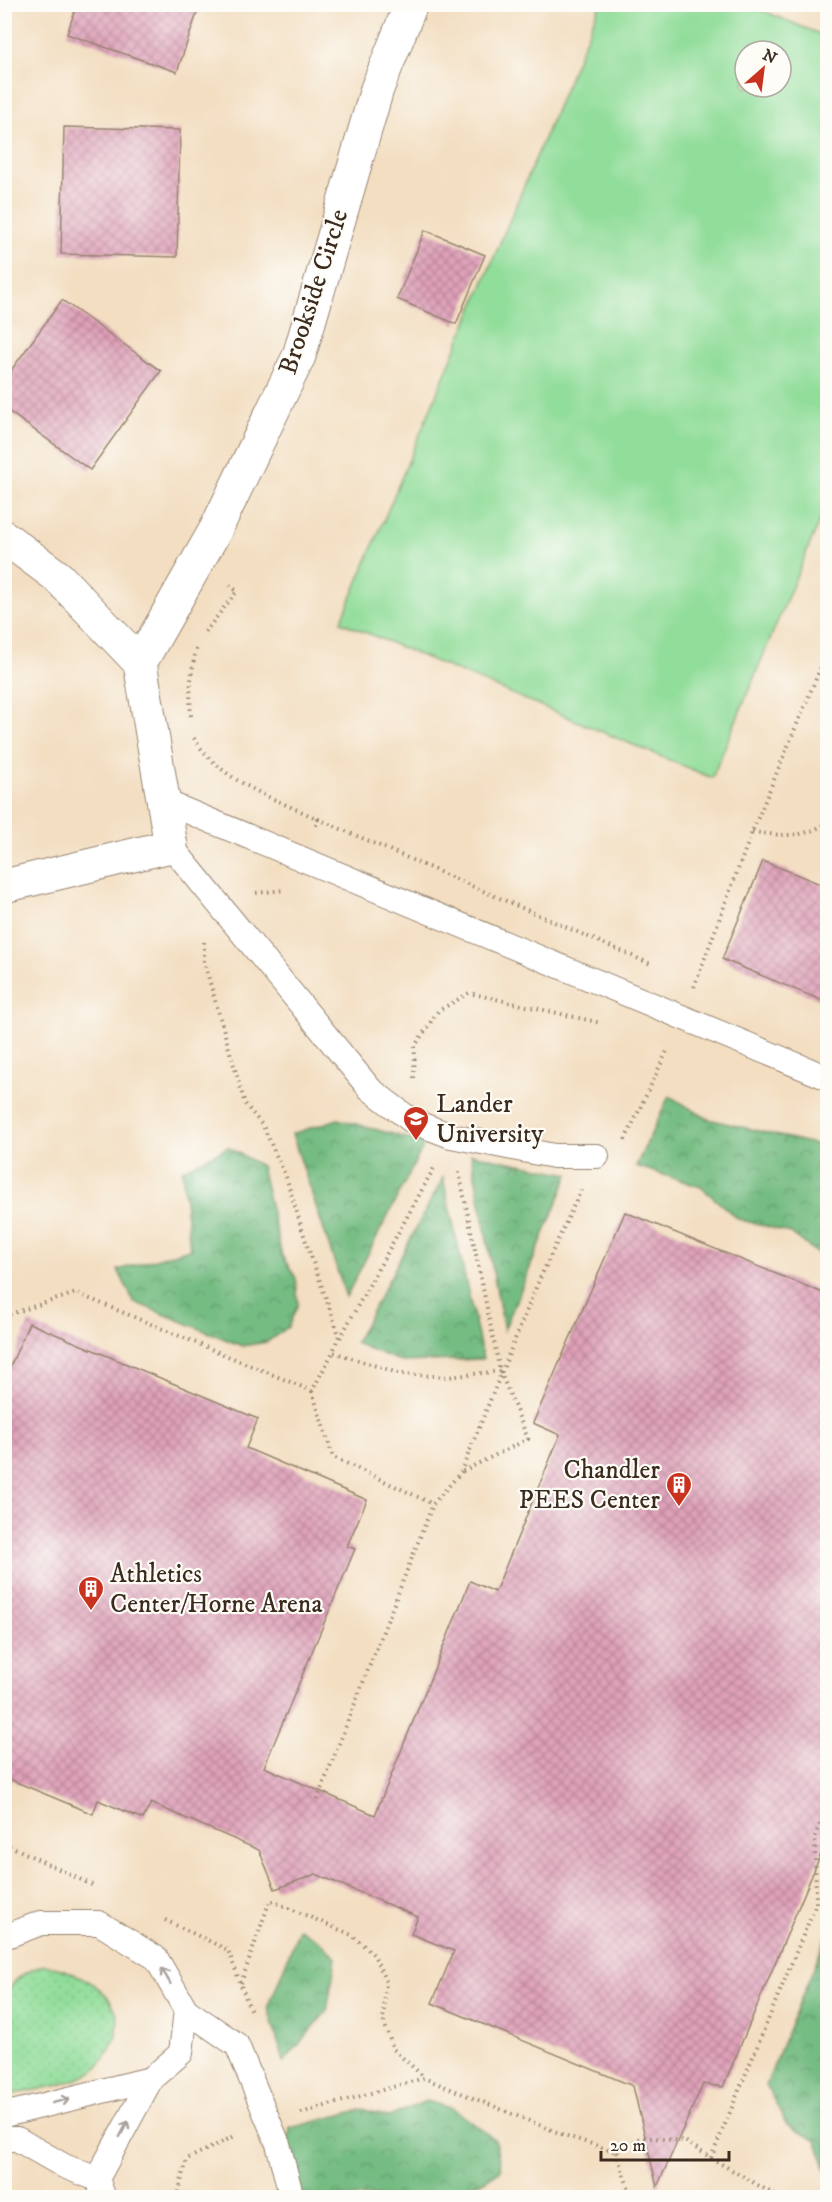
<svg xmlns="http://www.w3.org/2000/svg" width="832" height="2202" font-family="'IM FELL DW Pica',serif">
  <defs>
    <pattern id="grass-dots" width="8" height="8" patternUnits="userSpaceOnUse" patternTransform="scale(1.5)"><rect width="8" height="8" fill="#91dd9a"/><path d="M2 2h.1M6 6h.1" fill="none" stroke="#7ebe84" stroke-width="1.8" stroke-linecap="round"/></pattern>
    <pattern id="forest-crowns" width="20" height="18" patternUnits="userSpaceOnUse" patternTransform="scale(1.5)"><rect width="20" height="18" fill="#74bc82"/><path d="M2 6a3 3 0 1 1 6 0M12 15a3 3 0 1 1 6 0" fill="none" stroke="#60996a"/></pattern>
    <pattern id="building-cross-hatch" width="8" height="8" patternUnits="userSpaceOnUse" patternTransform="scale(1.5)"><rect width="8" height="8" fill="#dfa1b9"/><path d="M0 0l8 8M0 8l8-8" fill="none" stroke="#b68396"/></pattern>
  </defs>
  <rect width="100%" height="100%" fill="#fdfcf7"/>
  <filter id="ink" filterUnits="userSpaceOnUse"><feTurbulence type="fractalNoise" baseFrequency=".0167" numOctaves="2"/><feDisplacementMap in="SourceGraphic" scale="12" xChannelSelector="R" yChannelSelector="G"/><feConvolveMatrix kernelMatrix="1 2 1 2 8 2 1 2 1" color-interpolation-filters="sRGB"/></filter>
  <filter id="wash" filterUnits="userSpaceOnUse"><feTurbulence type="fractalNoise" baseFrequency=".008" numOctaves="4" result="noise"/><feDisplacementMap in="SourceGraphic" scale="24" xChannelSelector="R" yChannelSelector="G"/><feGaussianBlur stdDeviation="1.35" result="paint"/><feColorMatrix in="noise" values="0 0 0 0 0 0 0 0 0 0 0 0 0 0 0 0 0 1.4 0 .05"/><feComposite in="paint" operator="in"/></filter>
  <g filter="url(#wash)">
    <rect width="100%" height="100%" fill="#f3dec1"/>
    <!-- grass -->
    <path fill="url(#grass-dots)" stroke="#66845c" stroke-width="1.5" d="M44,1965C85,1972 137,2001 110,2049C105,2057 100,2066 93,2071C71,2086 31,2090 5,2096V1998C14,1977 23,1973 44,1965Z"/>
    <!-- forest -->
    <g fill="url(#forest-crowns)" stroke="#587350" stroke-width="1.5">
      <path d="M669,1096L708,1119L818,1145L827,1150V1257H822L791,1233L738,1219L701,1187L636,1166Z"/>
      <path d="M338,1119L425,1143L346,1297L292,1134Z"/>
      <path d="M228,1147L261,1166L282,1256L296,1278L298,1304L288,1327L267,1342L242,1346L134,1302L118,1270L190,1249L182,1170Z"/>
      <path d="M471,1154L569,1174L504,1330Z"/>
      <path d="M443,1178L483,1359L402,1362L355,1343Z"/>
      <path d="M299,1929L320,1941L336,1958L327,2011L284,2062L268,2008Z"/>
      <path d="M827,1935V2173L817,2141L787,2125L766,2085Z"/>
      <path d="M426,2101L454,2109L495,2140L501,2170L484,2181L430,2197H302L288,2144L290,2128L363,2109L389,2117Z"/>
    </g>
    <!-- garden -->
    <path fill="#91dd9a" stroke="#66845c" stroke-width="1.5" fill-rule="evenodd" d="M600,5H749L827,37V503L712,778L341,622ZM745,51H781V87H745Z"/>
    <g id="blocks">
      <!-- building -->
      <g fill="url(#building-cross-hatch)">
        <path d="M77,4H200L177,72L67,34Z"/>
        <path d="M64,127L180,130L177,257L61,254Z"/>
        <path d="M425,230L485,255L456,324L397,299Z"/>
        <path d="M62,300L161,371L90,470L4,408V380Z"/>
        <path d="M763,861L828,887V1003L722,959Z"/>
        <path d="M625,1212L828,1295V1837L723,2087L703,2084L657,2187L633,2086L432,2003L454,1951L411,1934L418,1917L316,1874L275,1889L259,1850L151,1803L143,1819L98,1800L93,1814L4,1777V1381L29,1323L258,1419L246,1448L367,1500L347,1546L355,1549L264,1767L375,1815L470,1581L495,1592L560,1435L533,1423Z"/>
      </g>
    </g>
  </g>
  <g filter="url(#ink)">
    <use href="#blocks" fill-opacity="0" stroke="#978470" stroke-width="1.5"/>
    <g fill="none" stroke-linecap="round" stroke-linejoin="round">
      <defs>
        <g id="lane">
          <path d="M163,801L828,1078"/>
          <path d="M171,846L370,1089L412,1121L451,1136L554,1156H597"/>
          <path d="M4,1937L41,1923H99L156,1958L186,2010L181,2053L151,2079L97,2179"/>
          <path d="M186,2010L237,2045L278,2144L292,2198"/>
          <path d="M4,2115L151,2079"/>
          <path d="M4,2139H17L64,2166L97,2179L104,2198"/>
        </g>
        <g id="street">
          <path d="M4,537L58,577L140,663L171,846L4,886"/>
          <path d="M140,663L216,529L299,356L377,89L411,4"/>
        </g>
      </defs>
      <!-- lane casing -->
      <use href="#lane" stroke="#978470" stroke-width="26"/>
      <!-- street casing -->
      <use href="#street" stroke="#978470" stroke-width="35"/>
      <!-- path -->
      <g stroke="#978470" stroke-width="4" stroke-dasharray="1.5 4.5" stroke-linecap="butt">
        <path d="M205,632L237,591L230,585"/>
        <path d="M191,716C189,691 191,670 197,646"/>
        <path d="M194,738C219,781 275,799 318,819L315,828"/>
        <path d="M318,819L653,965"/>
        <path d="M752,832C781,835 802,840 828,822"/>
        <path d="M256,893L284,890"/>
        <path d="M204,942V962L245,1104L263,1126L286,1177L307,1245L339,1335L333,1352L401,1374L448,1377L500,1371"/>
        <path d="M694,987L752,832L828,650"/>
        <path d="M414,1078L415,1046L438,1011L469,993L601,1023"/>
        <path d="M625,1140L668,1049"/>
        <path d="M459,1172L500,1371L528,1439L461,1472"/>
        <path d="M4,1316L76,1293L312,1391L333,1352"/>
        <path d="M340,1338L435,1166"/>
        <path d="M312,1391L333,1457L433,1504"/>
        <path d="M317,1800L433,1504L461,1472L537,1285L581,1190"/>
        <path d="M4,1843L96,1887"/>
        <path d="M165,1920L228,1950L251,2012"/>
        <path d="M241,1983L270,1900L352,1935L374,1955L386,1982L383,2019L393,2049L424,2077"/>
        <path d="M301,2113L424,2078L564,2135L616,2152L642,2137L685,2141L711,2158L816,1904L815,1836L828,1806"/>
        <path d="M616,2152L632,2198"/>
        <path d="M711,2158L780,2198"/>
        <path d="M177,2198L187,2159L237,2135"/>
      </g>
      <!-- lane -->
      <use href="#lane" stroke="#fff" stroke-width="24"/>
      <!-- street -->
      <use href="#street" stroke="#fff" stroke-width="33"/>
    </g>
    <!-- one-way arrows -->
    <defs><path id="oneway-shaft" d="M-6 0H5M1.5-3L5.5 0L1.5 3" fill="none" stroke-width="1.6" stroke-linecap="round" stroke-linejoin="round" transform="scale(1.5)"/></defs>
    <g stroke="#a79f9a">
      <use href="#oneway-shaft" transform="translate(166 1976) rotate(-120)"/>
      <use href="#oneway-shaft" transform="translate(61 2101) rotate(-14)"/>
      <use href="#oneway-shaft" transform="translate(124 2129) rotate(-62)"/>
    </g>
  </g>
  <!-- icons -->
  <defs>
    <symbol id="university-pin" viewBox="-11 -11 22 30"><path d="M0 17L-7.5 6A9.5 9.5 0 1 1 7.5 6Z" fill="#c8321e" stroke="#fdfcf7"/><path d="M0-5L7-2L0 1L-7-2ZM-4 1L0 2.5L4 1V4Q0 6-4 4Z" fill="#fff"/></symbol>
    <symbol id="building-pin" viewBox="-11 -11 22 30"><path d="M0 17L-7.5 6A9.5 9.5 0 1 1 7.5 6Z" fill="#c8321e" stroke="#fdfcf7"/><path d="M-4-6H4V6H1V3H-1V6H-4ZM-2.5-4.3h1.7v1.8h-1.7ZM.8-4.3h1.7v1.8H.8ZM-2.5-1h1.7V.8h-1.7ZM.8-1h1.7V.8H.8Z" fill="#fff"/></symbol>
  </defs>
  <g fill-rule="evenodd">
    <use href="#university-pin" x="401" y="1104" width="30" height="40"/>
    <use href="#building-pin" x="664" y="1470" width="30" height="40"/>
    <use href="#building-pin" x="76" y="1574" width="30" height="40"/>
  </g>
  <g text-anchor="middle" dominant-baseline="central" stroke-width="4.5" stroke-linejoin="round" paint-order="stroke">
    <!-- street labels -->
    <g font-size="26" fill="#3b2a1e" stroke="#fdfcf7">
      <text transform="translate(314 292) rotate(-72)">Brookside Circle</text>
    </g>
    <!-- poi labels -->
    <g font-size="26" fill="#3b2a1e" stroke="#fdfcf7" text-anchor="start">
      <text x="436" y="1104">Lander<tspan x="436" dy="30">University</tspan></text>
      <text x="660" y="1470" text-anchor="end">Chandler<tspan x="660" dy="30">PEES Center</tspan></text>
      <text x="110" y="1574">Athletics<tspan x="110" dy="30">Center/Horne Arena</tspan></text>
    </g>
  </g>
  <!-- margin -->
  <rect width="832" height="2202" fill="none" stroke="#fdfcf7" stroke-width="24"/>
  <!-- north arrow -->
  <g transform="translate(763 69) rotate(28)"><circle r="28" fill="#fdfcf7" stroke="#afa8a0" stroke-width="1.5"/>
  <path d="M0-4.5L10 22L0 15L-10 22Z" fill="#c8321e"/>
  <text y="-9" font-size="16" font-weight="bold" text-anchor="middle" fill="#3b2a1e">N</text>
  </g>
  <!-- scale -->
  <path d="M601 2151v9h128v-9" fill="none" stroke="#3b2a1e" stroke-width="3"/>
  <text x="610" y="2151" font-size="18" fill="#3b2a1e" stroke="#fdfcf7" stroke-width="4.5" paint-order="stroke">20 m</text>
</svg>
